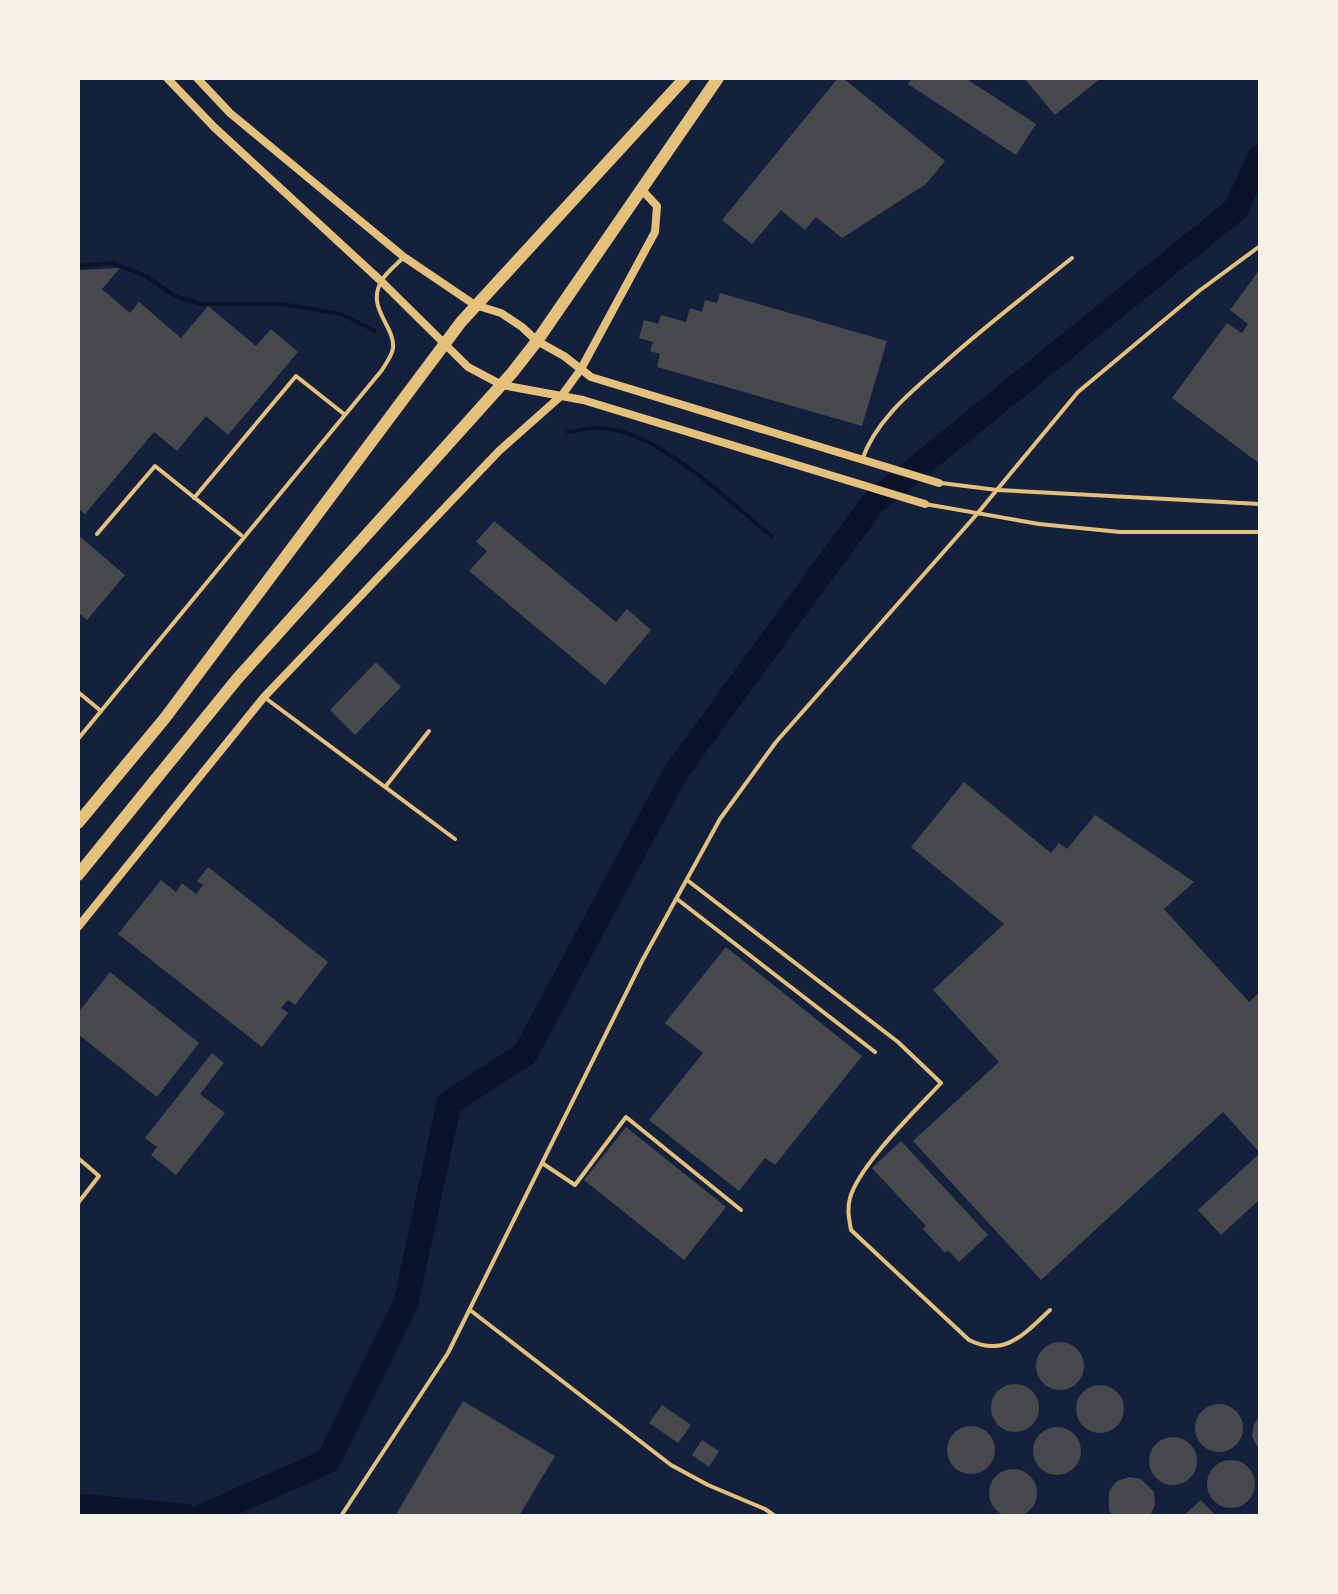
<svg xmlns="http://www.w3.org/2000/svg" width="1338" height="1594" font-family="'Libre Baskerville',serif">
  <rect width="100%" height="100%" fill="#14213d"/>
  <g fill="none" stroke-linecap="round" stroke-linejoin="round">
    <!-- stream -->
    <g stroke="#0b132b" stroke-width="4">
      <path d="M78,266L112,263L146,276L175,296L200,304H282L341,314L375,331"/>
      <path d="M568,432C578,431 590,427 600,428C658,430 726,499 771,536"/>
    </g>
    <!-- river -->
    <g stroke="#0b132b" stroke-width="25">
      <path d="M78,1506L185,1516"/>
      <path d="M203,1516L328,1461L406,1303L449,1103L525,1054L676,772L872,504L1236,209L1260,157"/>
    </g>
  </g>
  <!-- building -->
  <g fill="#48494c">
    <path d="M838,78H843L945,161L926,184L842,238L816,217L805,230L781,210L752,244L722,220Z"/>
    <path d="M912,78H965L1036,124L1016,155L908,84Z"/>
    <path d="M1024,78H1101L1055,115Z"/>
    <path d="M120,268L102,289L130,313L139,302L181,338L208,306L256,346L271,329L298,352L228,435L206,416L177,451L154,432L85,514L78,508V270Z"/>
    <path d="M1260,269V464L1172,398L1227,323L1242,333L1248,324L1230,310Z"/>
    <path d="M720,293L887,341L862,426L657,367L660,354L650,351L653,342L639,338L644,320L658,324L661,315L686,322L690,308L702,312L705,300L717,303Z"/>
    <path d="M494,521L616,622L627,609L651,630L605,685L469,571L487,551L476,542Z"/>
    <path d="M78,535L125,575L87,620L78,612Z"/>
    <path d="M376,662L401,687L355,735L330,710Z"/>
    <path d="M964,782L1051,853L1059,843L1067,849L1095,815L1194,882L1164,909L1249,1002L1260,992V1199L1221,1235L1198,1210L1260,1153L1223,1112L1041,1280L913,1141L999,1062L933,990L1004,924L911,847Z"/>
    <path d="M208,867L328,962L295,1005L288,1000L281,1008L288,1013L262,1047L118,934L161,880L176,892L182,883L196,894L203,885L197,881Z"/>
    <path d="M726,947L862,1056L775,1165L765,1158L739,1191L649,1120L703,1053L665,1023Z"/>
    <path d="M110,972L199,1043L157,1097L78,1034V1013Z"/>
    <path d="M212,1053L224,1063L200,1094L225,1113L176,1175L151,1155L157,1147L145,1138Z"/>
    <path d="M626,1127L726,1207L684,1260L584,1180Z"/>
    <path d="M901,1141L988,1235L959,1262L948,1250L945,1253L923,1229L926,1226L872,1168Z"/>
    <circle cx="1060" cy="1366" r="24"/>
    <circle cx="1015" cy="1408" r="24"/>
    <circle cx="1100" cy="1409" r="24"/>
    <path d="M463,1401L555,1456L519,1516H395Z"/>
    <circle cx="1219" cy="1428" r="24"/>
    <path d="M662,1405L691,1425L678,1443L649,1423Z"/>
    <path d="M1260,1415V1452L1252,1436L1254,1424Z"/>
    <circle cx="971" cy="1450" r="24"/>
    <circle cx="1057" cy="1451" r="24"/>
    <circle cx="1173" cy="1461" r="24"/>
    <path d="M702,1440L719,1451L709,1467L692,1455Z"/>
    <circle cx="1231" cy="1484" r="24"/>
    <circle cx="1013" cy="1493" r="24"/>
    <path d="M1129,1477L1141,1479L1154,1492L1155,1505L1150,1516H1113L1109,1510V1491L1117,1481Z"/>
    <path d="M1201,1500L1216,1516H1183Z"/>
  </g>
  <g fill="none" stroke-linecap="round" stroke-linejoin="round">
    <!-- service -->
    <g stroke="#e5c07b" stroke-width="4">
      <path d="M862,460C877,416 919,386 952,356C991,322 1032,290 1072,258"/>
      <path d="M941,483L997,490L1260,504"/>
      <path d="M194,498L296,376L344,414"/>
      <path d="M925,504L1039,524L1120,532H1260"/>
      <path d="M97,534L155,466L241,535"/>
      <path d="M78,692L101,711"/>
      <path d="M264,697L455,839"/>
      <path d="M78,739L382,370C386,363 392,356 393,348C395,325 365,308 382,280C387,272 397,264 404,257"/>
      <path d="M386,786L429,731"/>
      <path d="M687,880L898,1042L941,1083C917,1109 859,1165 850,1198C847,1209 849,1219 851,1230L969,1340C1005,1358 1025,1333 1050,1310"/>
      <path d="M677,899L875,1052"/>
      <path d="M78,1158L99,1176L78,1203"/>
      <path d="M542,1163L575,1185L626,1117L741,1210"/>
      <path d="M470,1310L671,1465L708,1485L765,1509L775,1516"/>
      <path d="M341,1516L448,1353L642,961L720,819L776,742L977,514L1078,392L1199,291L1260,246"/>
    </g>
    <!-- minor -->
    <g stroke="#e5c07b" stroke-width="8">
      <path d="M167,78L214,127L381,281L468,367L502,385L583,400L925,504"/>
      <path d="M197,78L230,113L404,257L475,305L501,313L522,327L537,341L564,356L591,377L939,483"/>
      <path d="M78,927L264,697L499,451L562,395L581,369L655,232L657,206L641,189"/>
    </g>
    <!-- trunk -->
    <g stroke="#e5c07b" stroke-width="12">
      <path d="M78,823L165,718L461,322L685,78"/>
      <path d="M78,875L237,679L512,373L537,341L718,78"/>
    </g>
  </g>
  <!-- border -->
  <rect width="1338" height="1594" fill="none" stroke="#f6f1e7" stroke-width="160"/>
</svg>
